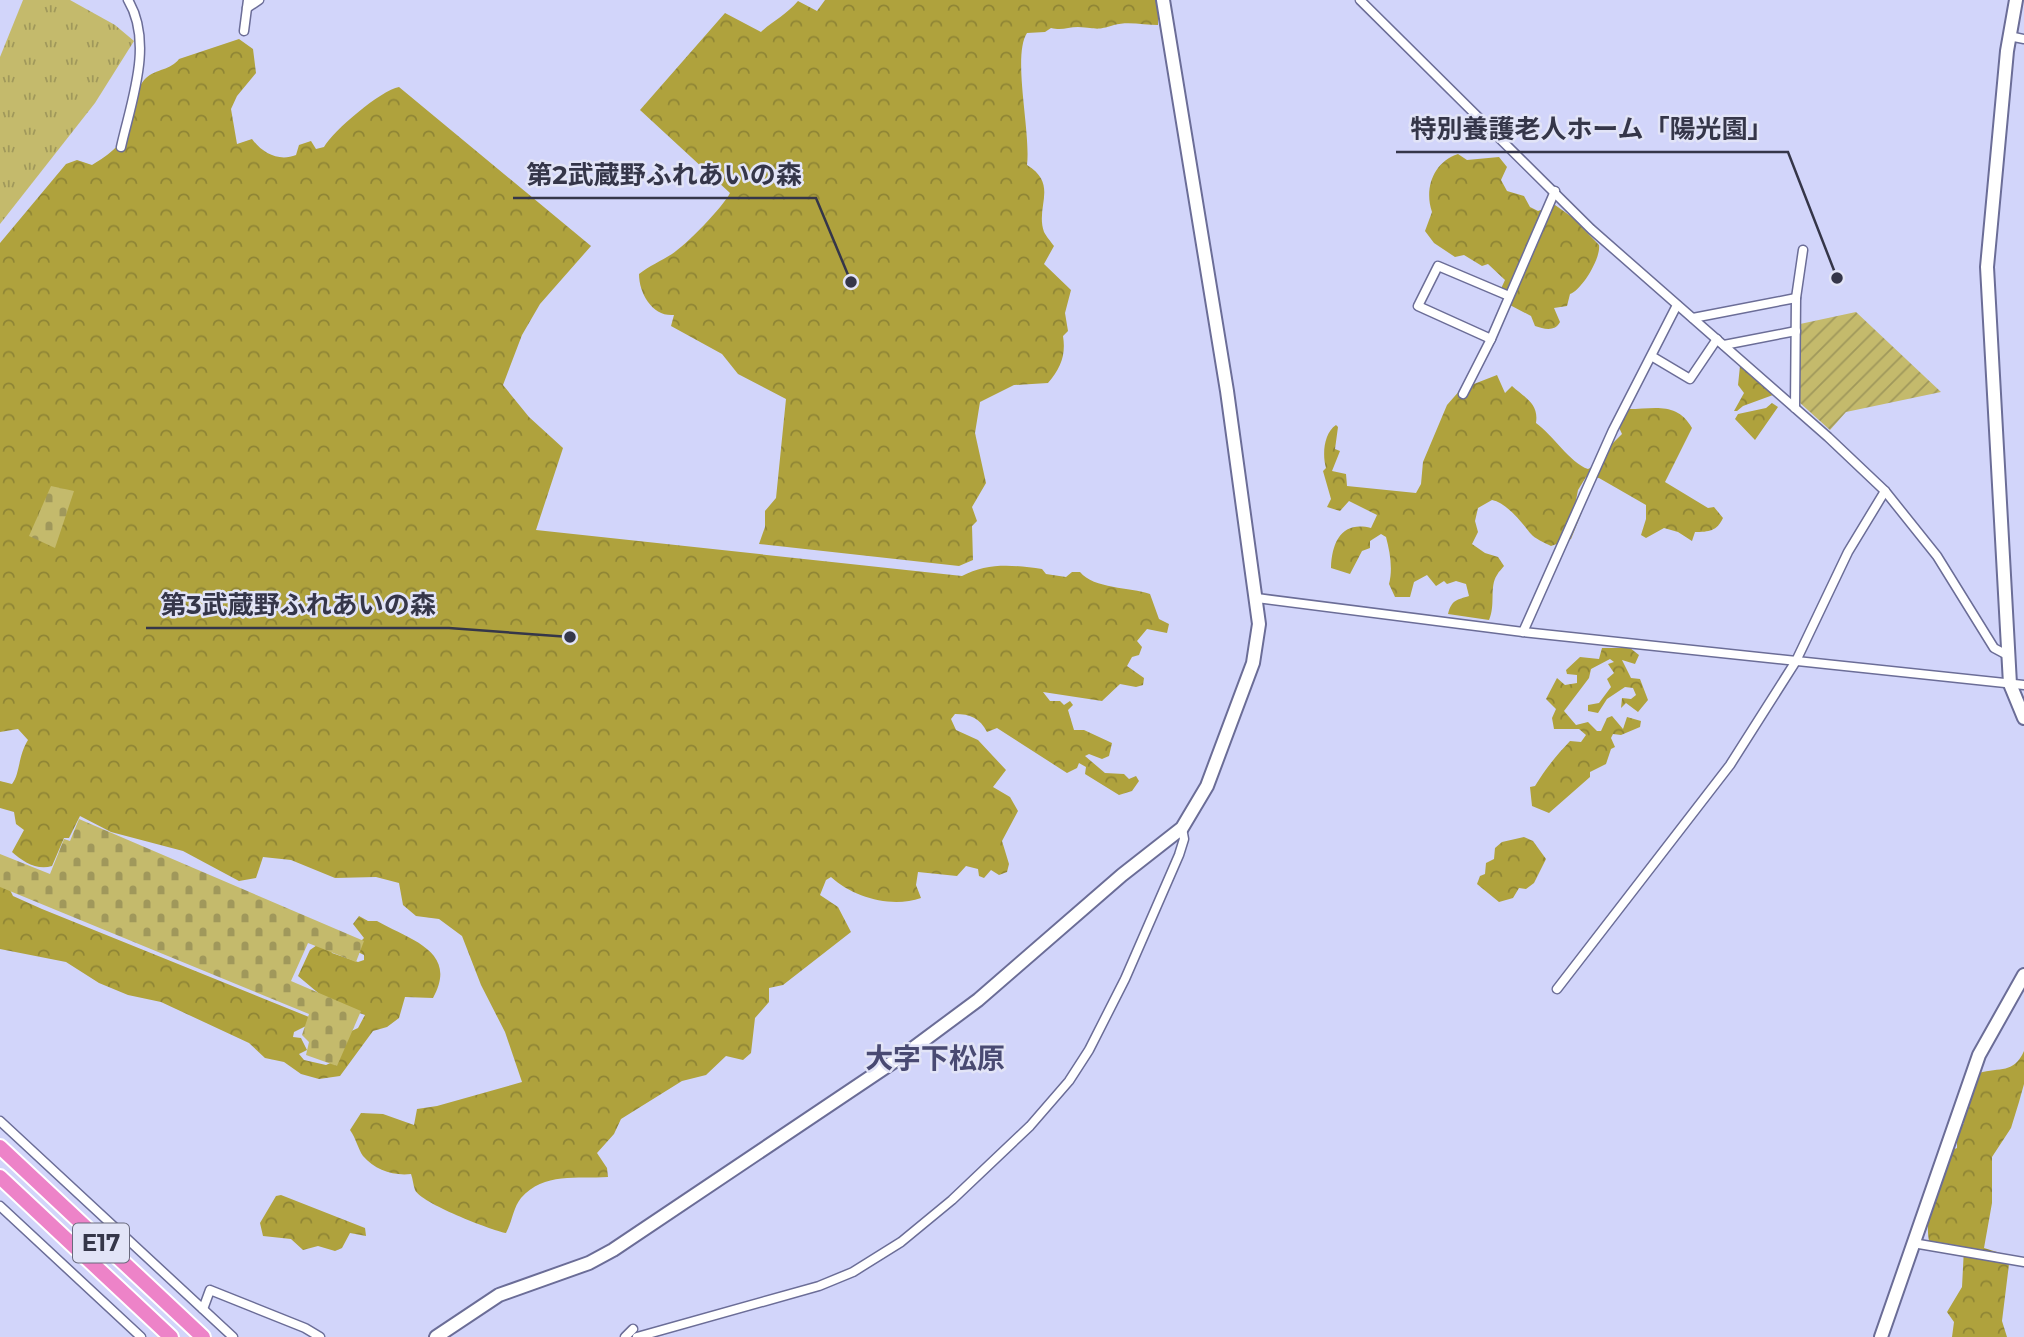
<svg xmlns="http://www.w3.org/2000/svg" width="2024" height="1337" font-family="Montserrat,'Noto Sans JP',sans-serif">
  <defs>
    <pattern id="grass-tufts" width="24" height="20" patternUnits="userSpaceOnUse" patternTransform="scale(1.75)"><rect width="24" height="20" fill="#c4ba6c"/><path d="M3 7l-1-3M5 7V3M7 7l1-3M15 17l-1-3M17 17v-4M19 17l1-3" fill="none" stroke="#a0985b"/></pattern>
    <pattern id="forest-crowns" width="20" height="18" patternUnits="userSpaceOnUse" patternTransform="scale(1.75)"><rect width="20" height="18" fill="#afa23d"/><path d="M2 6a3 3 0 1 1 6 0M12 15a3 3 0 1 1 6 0" fill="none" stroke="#8f8535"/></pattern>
    <pattern id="cemetery-stones" width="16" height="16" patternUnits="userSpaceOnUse" patternTransform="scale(1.75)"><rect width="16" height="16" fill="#c4ba6c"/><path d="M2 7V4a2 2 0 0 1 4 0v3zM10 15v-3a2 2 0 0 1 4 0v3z" fill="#a0985b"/></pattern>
    <pattern id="garden-furrows" width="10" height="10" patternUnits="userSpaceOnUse" patternTransform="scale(1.75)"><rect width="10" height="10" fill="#c4ba6c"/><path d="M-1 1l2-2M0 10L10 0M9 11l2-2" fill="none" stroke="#a0985b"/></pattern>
  </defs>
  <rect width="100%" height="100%" fill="#d2d5fa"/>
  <!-- grass -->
  <path fill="url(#grass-tufts)" d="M23,0H70L115,25L134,41L95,103L0,224V57Z"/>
  <!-- forest -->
  <g fill="url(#forest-crowns)">
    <path d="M825,0H1158V25C1145,25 1127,21 1114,25C1095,31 1098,28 1078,27C1068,27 1062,31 1051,28L1045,32L1027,33C1012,56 1031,132 1027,165C1059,185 1035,206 1044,232C1046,236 1051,242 1054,246L1044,264L1071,290L1065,313L1068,331L1063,336C1066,355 1061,368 1048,383L1014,385L980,402L975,433L986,483L972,507L977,521L972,526L973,560L959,566L759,544L765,527V511L776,498L786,399L738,374L722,354L671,326L674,315C653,317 639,294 639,274C649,266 661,261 672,254C686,245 723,207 730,193L640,110L725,13L761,32C774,20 786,15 798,1L817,11Z"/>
    <path d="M239,39L253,49L256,73L237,96L231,109L237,144L252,139C262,153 279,162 296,155L299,145L311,141L316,149L324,147C333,131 381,90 399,87L591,246L540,304L522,335L503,385L529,417L563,448L536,530L962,576C987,562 1015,565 1042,569L1046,574L1066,577L1072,572H1080C1094,589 1130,587 1150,594L1159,619L1169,624L1167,633L1147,629L1137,641L1142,647L1139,655L1132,657L1127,666L1144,678L1143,685L1136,687L1120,684L1102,701L1043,692L1050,701H1060L1064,705L1070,701L1073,705L1068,710L1074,730H1084L1112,743L1109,756L1102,759L1089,754L1085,756L1105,773L1124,774L1129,779L1136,776L1139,781L1132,791L1119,795L1085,774L1086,767L1079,763L1077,768L1067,773L997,728L987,732C980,718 970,714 955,714L951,719L956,730L978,740L1006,770L993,787L1010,797L1018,811L1002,841L1009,864L1007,872L999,875L991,870L984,878L979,876L978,869L966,866L957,876L918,872L916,885L921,898C892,908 854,898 831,877L826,880L820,895L838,907L851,932L783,985L769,988V1002L755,1018L751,1053L743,1060L726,1056L706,1075L682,1081L621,1119L614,1134L597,1153L607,1168L608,1177C577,1179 544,1172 521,1198C513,1208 512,1222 506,1233C490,1230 421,1203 415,1190C413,1185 413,1179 411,1174C393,1176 375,1170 363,1156C358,1149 356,1138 350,1130L361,1113L383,1114L414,1125L417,1109L437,1106L522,1082L505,1032L481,985L462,936L439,919L416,916L403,905L399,883L376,877L335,878L291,860L263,857L256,878L239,881L183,851L111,832L80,816L69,838H64L52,866C37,871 22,861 12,852L24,830L16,824L14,812L0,808V781L12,784C20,774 18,756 28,740L18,729L0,732V243L66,164L77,160L92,165C109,155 127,141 132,121C136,108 135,88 146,78C156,69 171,70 179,59Z"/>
    <path d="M1458,154L1467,160L1499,157L1507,167L1501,180L1507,191L1524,196L1530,207L1538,211L1555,205L1572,217L1599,245C1601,258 1582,290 1570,294L1567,306L1554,308L1560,322C1555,332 1544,329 1535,326L1531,316L1508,304L1498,295L1505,280L1488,264L1482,266L1464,255L1455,257L1434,243L1425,231L1432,212C1424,189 1433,162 1458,154Z"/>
    <path d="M1740,366L1773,395L1743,406L1737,411H1734L1744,393L1738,385Z"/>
    <path d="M1497,375L1505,393L1512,386C1525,398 1539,403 1536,423C1553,435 1570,463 1588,469L1600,463L1601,455L1622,434L1617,423L1628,409C1654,409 1677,401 1692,428L1665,482L1708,508L1714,507L1723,518C1717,531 1709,532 1695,532L1692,541L1678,532L1664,528L1646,538L1641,535L1646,519V505L1599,478L1586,477L1578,490L1575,505L1582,512L1571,539L1551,546C1545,543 1534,538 1531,534C1522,523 1507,503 1492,500L1478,508L1475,521L1478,532L1472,544L1485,553L1498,557L1504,566C1502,569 1499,571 1497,575C1489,587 1496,605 1489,620L1448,614C1452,599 1457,600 1469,596L1466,584L1456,581L1447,584L1444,581L1436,586L1427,575L1414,582L1410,597H1395L1389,584C1393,569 1390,552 1386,537L1381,534L1370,541V548L1362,551L1350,574L1331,568C1332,540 1343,521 1371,528L1377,515L1349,501L1340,511L1327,507L1331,499L1323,471L1326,468C1322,454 1324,433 1336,425L1338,427L1335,449L1340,451L1332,471L1346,474L1347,486L1416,493L1421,484L1423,462L1447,405L1461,389Z"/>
    <path d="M1772,403L1778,407L1755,440L1735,419L1738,414L1766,408Z"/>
    <path d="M1602,648H1630L1639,655L1635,664L1622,660L1631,678L1640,679L1648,700L1638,712L1626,703L1621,708L1622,698L1631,699L1636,695L1633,688L1625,687L1607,699L1598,713L1588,711V705L1599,703L1611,687L1607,679L1614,673L1608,664L1614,662L1610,659L1591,669L1589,678L1564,711L1576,725L1588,722L1597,731H1601L1607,718L1612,716L1623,729L1627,717L1641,721L1640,727L1621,735L1613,734L1611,738L1615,747L1611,749L1606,764L1590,772V777L1549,813L1532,806L1530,787L1535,786C1546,768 1556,756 1570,741L1581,742L1586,735L1579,729H1554L1552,718L1556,709L1546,699L1557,678L1565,685L1577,683V675L1567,674L1566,670L1580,657L1599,659Z"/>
    <path d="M1524,837L1533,841L1546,859L1534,883L1526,889L1519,888L1513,898L1499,902L1477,884L1480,876L1485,874L1486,863L1494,859L1495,848L1502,842Z"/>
    <path d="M0,884L9,888L13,896L42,909L309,1017L306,1026L294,1032L293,1037L301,1038L307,1050L299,1054L304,1060L326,1065L337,1060L345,1034L358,1028L365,1015L329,1002L298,976L310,950L320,943L329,946L332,953L358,962L364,960V955L358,952L357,945L364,938L353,924L359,916L368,921H377C410,940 459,951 433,998L405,997L399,1018L387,1027L373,1031L340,1076L319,1079L301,1074L284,1062L265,1058L249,1043L161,1002L128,995L99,983L66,962L0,949Z"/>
    <path d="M2024,1051V1084L2019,1102L2011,1128L1992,1157V1203L1984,1248L2010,1256L2002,1321L2007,1337H1952L1954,1322L1947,1312L1962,1287L1964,1248L1929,1241C1923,1211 1942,1178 1952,1150L1957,1148V1132L1964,1123L1962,1118L1979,1073C2000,1067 2014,1074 2024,1051Z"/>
    <path d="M281,1195L365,1228L366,1236L350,1233L342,1248L335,1251L318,1246L303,1250L291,1239L263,1236L260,1223L276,1196Z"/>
  </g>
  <!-- cemetery -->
  <g fill="url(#cemetery-stones)">
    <path d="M51,486L74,491L55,548L29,536Z"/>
    <path d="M79,819L364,941L356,962L308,943L291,981L361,1011L337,1066L306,1055L309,1042L302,1035L309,1014L0,887V854L50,874L64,839L70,841Z"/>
  </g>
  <!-- garden -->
  <path fill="url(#garden-furrows)" d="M1856,312L1941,392L1846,412L1830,430L1799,402L1800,324Z"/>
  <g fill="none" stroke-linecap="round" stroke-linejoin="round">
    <defs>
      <g id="street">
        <path d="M1360,0L1591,229L1828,437L1885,491L1937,556L1994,648L2009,656"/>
        <path d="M247,8L259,0"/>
        <path d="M244,31L248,0"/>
        <path d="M2009,36L2024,39"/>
        <path d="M121,147C131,102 154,43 128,0"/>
        <path d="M1693,318L1796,298"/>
        <path d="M1491,339L1418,306L1438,266L1509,296"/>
        <path d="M1724,345L1796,331"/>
        <path d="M1653,357L1690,379L1717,339"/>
        <path d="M1463,394L1491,339L1555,191"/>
        <path d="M1795,408L1796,298L1803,250"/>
        <path d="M1257,598L1523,632L2024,685"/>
        <path d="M1523,632L1613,430L1677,305"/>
        <path d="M1557,989L1730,765L1796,661L1848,552L1885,491"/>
        <path d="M0,1121L233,1337"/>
        <path d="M0,1206L141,1337"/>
        <path d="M1913,1243L2024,1262"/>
        <path d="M203,1309L210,1290L305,1328L320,1337"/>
        <path d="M625,1337L633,1329"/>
        <path d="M637,1337L819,1286L853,1272L901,1242L952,1200L1030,1126L1069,1081L1089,1050L1125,979L1179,855L1184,839L1182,828"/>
      </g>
      <g id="secondary">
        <path d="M2016,0L2007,51L1987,267L2010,684L2024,718"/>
        <path d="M436,1337L499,1295L589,1263L613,1250L908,1052L978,1000L1122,875L1182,828L1207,786L1253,663L1259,624L1227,391L1163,0"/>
        <path d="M1881,1337L1979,1055L2024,975"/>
      </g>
      <g id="highway">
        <path d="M0,1147L203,1337"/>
        <path d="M0,1177L171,1337"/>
      </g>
    </defs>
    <!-- street casing -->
    <use href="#street" stroke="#6b6d97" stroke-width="11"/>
    <!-- secondary casing -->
    <use href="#secondary" stroke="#6b6d97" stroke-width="16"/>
    <!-- highway casing -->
    <use href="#highway" stroke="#fff" stroke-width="18"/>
    <!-- street -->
    <use href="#street" stroke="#fff" stroke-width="8"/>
    <!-- secondary -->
    <use href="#secondary" stroke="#fff" stroke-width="12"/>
    <!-- highway -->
    <use href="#highway" stroke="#ed83c8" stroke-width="14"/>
  </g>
  <g text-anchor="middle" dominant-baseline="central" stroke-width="5" stroke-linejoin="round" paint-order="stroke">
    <!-- shield labels -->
    <rect fill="#e2e4f7" stroke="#696a7d" stroke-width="2" x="73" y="1223.5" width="56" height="39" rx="5"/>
    <g font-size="23" font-weight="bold" fill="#353649">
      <text x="101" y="1243">E17</text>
    </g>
    <!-- quarter labels -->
    <g font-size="28" font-weight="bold" fill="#494a72" stroke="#e2e4f7">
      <text x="935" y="1058">大字下松原</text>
    </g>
  </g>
  <!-- callouts -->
  <path fill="none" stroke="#353649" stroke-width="2.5" d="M1837 278L1788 152H1396M851 282L816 198H513M570 637L449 628H146"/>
  <g fill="#353649" stroke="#e2e4f7" stroke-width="2.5">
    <circle cx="1837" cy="278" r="7"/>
    <circle cx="851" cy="282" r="7"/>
    <circle cx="570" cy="637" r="7"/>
  </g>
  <g font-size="26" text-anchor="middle" font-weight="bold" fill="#353649" stroke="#e2e4f7" stroke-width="5" stroke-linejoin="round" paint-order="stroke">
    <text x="1592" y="138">特別養護老人ホーム「陽光園」</text>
    <text x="664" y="184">第2武蔵野ふれあいの森</text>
    <text x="298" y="614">第3武蔵野ふれあいの森</text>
  </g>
</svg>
